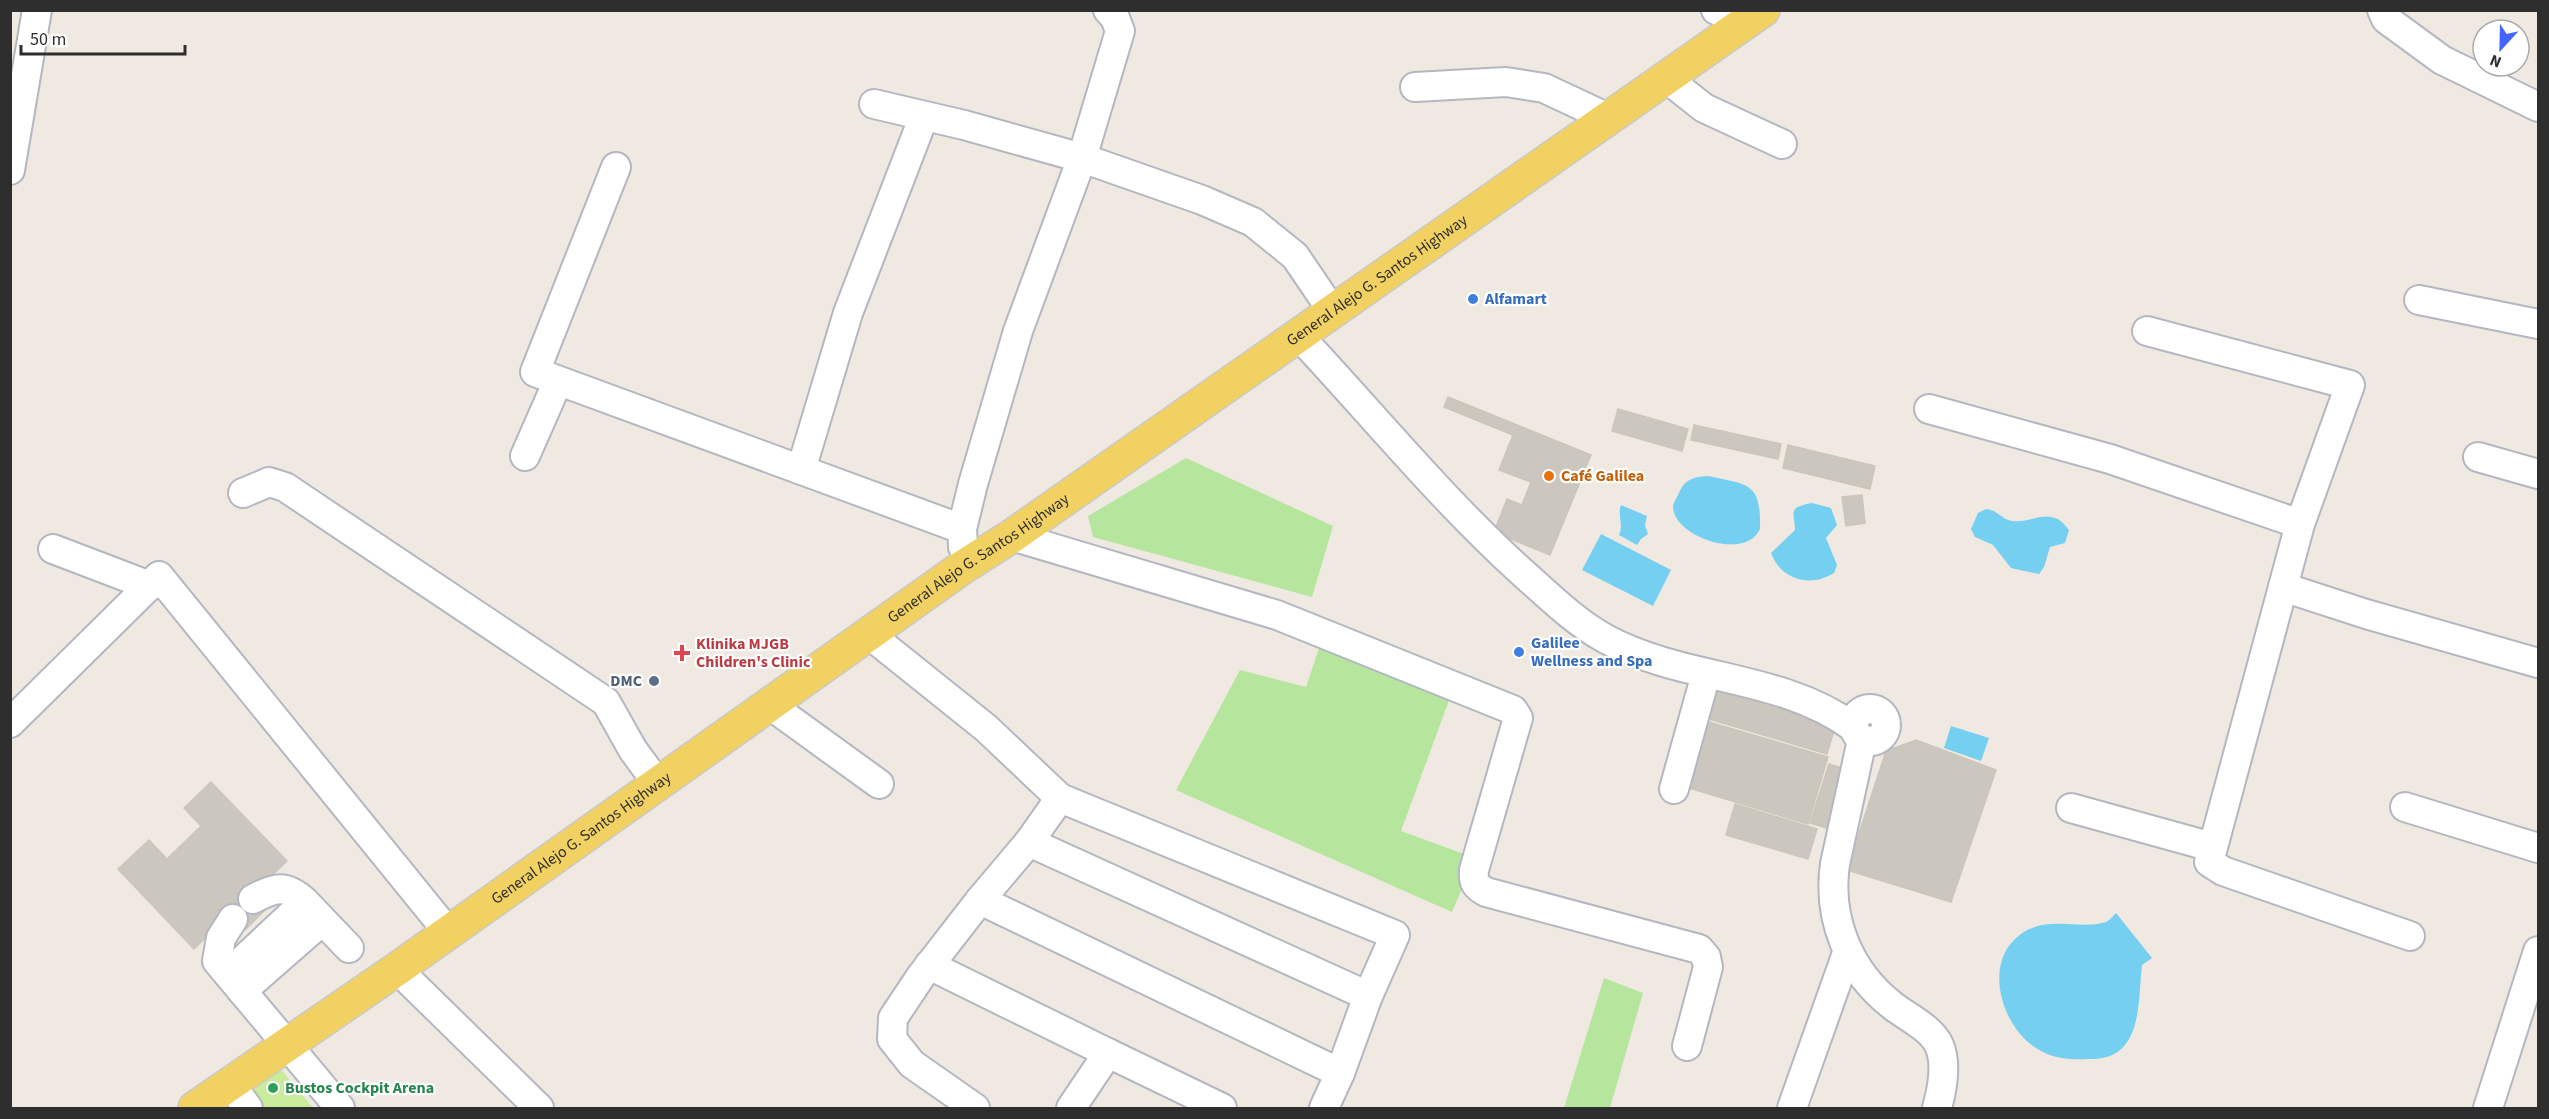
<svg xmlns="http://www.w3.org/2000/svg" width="2549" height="1119" font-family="'Source Sans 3',sans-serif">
  <rect width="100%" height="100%" fill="#efe9e1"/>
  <!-- green -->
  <g fill="#b6e59e">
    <path d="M1186,458L1333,526L1312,597L1093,537L1088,516Z"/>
    <path d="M1325,630L1455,684L1401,831L1475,858L1452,912L1176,790L1240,670L1306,687Z"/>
    <path d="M1604,978L1643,993L1610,1108H1564Z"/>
  </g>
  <!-- pitch -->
  <path fill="#c9ec9a" d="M279,1067L313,1108H223Z"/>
  <!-- water -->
  <g fill="#75cff0">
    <path d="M1708,476C1749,485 1761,482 1760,529C1745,562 1672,536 1673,506C1674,502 1677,497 1679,493C1685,479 1694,477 1708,476Z"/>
    <path d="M1812,503L1831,508L1837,525L1826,538L1837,565L1834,573C1810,588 1781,580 1771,553L1795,530C1795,512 1786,508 1812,503Z"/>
    <path d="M1621,505L1647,516L1645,525L1648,534L1641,539L1637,545L1619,535C1624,525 1617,515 1621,505Z"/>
    <path d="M1986,509C1998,510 2001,519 2012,521C2033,524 2051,504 2069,530L2065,543L2050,547L2044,567L2039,574L2011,568L1993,545L1975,537L1971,529L1978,513Z"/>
    <path d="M1601,534L1671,570L1653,606L1582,570Z"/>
    <path d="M1951,726L1989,738L1981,761L1944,748Z"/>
    <path d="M2116,913L2152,958L2142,965C2139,990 2141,1025 2125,1045C2115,1057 2103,1059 2088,1059C2070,1060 2052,1059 2036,1048C2004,1028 1984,970 2014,940C2041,912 2077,931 2106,922C2109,921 2113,916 2116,913Z"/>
  </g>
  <!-- building -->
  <g fill="#cbc7bf" stroke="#cbc5ba" stroke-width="1.5">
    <path d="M1448,397L1591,455L1550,555L1494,532L1507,499L1522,505L1531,482L1499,470L1513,435L1444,407Z"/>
    <path d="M1618,409L1688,429L1682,451L1612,431Z"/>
    <path d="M1694,425L1781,444L1778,459L1691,440Z"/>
    <path d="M1788,445L1875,466L1870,489L1783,468Z"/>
    <path d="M1862,495L1865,523L1846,526L1842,497Z"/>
    <path d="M1718,689L1836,724L1827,754L1709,719Z"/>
    <path d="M1709,722L1828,757L1808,824L1689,788Z"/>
    <path d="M1916,740L1996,770L1951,902L1847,870L1886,751Z"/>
    <path d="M1829,764L1849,770L1830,829L1810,823Z"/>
    <path d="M211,782L287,861L250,896L265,910L245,930L229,915L194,949L118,869L149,840L167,859L201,826L184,808Z"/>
    <path d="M1735,804L1817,829L1808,859L1726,835Z"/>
  </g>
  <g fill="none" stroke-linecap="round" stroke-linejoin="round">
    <defs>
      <g id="minor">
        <path d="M1716,10L1746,22"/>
        <path d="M2382,10L2386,19L2442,60L2538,107"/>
        <path d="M1666,78L1704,108L1782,144"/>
        <path d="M1415,87L1506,82L1544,88L1608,118"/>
        <path d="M874,104L964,125L1082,158L1202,200L1253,222L1295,256L1333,312"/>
        <path d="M616,167L535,372L962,529"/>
        <path d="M10,170L37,10"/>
        <path d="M2419,300L2538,324"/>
        <path d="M2147,331L2350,385L2300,524L2283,587L2366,614L2538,663"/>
        <path d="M1299,336C1373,415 1443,501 1524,574C1550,597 1575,622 1606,639C1684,681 1781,674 1853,727"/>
        <path d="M1929,409L2110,459L2300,524"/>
        <path d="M525,456L558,381"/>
        <path d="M2478,457L2538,474"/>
        <path d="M801,470L848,313L924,116"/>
        <path d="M243,493L269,482L285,487L606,702L633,750L658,784"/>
        <path d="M1012,536L1277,615L1513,710L1518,718L1474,870C1473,882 1475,886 1486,892L1699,949L1706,957L1708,967L1687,1046"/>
        <path d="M963,547L962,529L973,484L1018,331L1082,158L1120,31L1115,18L1108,10"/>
        <path d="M53,549L150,586"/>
        <path d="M2283,587L2209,862L2223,871L2410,936"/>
        <path d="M870,635L986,728L1060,798L1395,935L1368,996L1340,1073L1324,1108"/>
        <path d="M770,705L879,784"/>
        <circle cx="1870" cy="725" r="16"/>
        <path d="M10,723L159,576L448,932"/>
        <path d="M1862,740L1835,864C1827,919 1849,972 1893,1006C1907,1017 1931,1028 1939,1045C1947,1063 1942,1090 1937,1108"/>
        <path d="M1674,789L1706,674"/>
        <path d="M2405,807L2538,848"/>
        <path d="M2071,808L2212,847"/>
        <path d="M1029,842L1368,996"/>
        <path d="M253,899C275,887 286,884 305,902"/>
        <path d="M980,900L1340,1073"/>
        <path d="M233,919L221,938L217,961L340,1108"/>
        <path d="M929,965L1108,1053"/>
        <path d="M397,969L539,1108"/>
        <path d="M228,974L305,902L349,948"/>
        <path d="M242,991L322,921"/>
        <path d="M230,1084L248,1108"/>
        <path d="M975,1108L912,1064L892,1039L893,1018L921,976L980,900L1029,842L1060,798"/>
        <path d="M1071,1108L1108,1053L1222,1108"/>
        <path d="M1792,1108L1847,953"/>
        <path d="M2488,1108L2538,951"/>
      </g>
      <g id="major">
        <path id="s1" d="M195,1108L397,969L963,567L1012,536L1763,10"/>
      </g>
    </defs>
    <!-- minor casing -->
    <use href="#minor" stroke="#b4b7c1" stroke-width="32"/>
    <!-- major casing -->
    <use href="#major" stroke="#c9c9c9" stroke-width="36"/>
    <!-- minor -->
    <use href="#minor" stroke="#fff" stroke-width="28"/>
    <!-- major -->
    <use href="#major" stroke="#f2d163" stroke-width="33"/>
  </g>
  <!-- markers -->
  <g fill="#3f7fe0" stroke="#fff" stroke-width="2">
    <circle cx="1473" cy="299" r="6"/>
    <circle cx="1519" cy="652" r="6"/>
  </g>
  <circle fill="#e8710a" stroke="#fff" stroke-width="2" cx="1549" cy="476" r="6"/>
  <path fill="#e0444e" stroke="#fff" stroke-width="2" d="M679 644h6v6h6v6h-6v6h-6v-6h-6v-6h6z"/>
  <circle fill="#5c6f8a" stroke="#fff" stroke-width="2" cx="654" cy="681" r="6"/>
  <circle fill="#2e9e5b" stroke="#fff" stroke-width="2" cx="273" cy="1088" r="6"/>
  <g text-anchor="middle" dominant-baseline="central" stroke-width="4.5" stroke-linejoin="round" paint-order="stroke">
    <!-- street labels -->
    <g font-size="16" fill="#2e2e2e" stroke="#fff">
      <text stroke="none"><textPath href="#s1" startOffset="1443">General Alejo G. Santos Highway</textPath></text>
      <text stroke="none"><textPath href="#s1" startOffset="957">General Alejo G. Santos Highway</textPath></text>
      <text stroke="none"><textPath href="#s1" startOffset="471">General Alejo G. Santos Highway</textPath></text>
    </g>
    <!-- shop labels -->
    <g font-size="16" font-weight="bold" fill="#366cbe" stroke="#fff" text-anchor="start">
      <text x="1485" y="299">Alfamart</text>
      <text x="1531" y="643">Galilee<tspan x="1531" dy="18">Wellness and Spa</tspan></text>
    </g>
    <!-- food labels -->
    <g font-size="16" font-weight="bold" fill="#c56008" stroke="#fff" text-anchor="start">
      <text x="1561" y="476">Café Galilea</text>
    </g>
    <!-- health labels -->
    <g font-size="16" font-weight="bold" fill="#be3a42" stroke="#fff" text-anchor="start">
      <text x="696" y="644">Klinika MJGB<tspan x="696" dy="18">Children's Clinic</tspan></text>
    </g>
    <!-- service labels -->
    <g font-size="16" font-weight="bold" fill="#4e5e75" stroke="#fff" text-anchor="end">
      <text x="642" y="681">DMC</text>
    </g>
    <!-- leisure labels -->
    <g font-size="16" font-weight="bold" fill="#27864d" stroke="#fff" text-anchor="start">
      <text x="285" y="1088">Bustos Cockpit Arena</text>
    </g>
  </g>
  <!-- border -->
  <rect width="2549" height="1119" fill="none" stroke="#2e2e2e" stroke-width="24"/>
  <!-- north arrow -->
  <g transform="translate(2501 48) rotate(202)"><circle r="28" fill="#ffffff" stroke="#ababab" stroke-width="1.5"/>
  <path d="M0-4.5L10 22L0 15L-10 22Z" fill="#4264fb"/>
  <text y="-9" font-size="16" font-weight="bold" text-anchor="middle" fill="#2e2e2e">N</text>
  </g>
  <!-- scale -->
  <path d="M21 45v9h164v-9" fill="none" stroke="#2e2e2e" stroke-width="3"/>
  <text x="30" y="45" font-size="18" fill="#2e2e2e" stroke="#ffffff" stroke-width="4.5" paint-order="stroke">50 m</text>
</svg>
